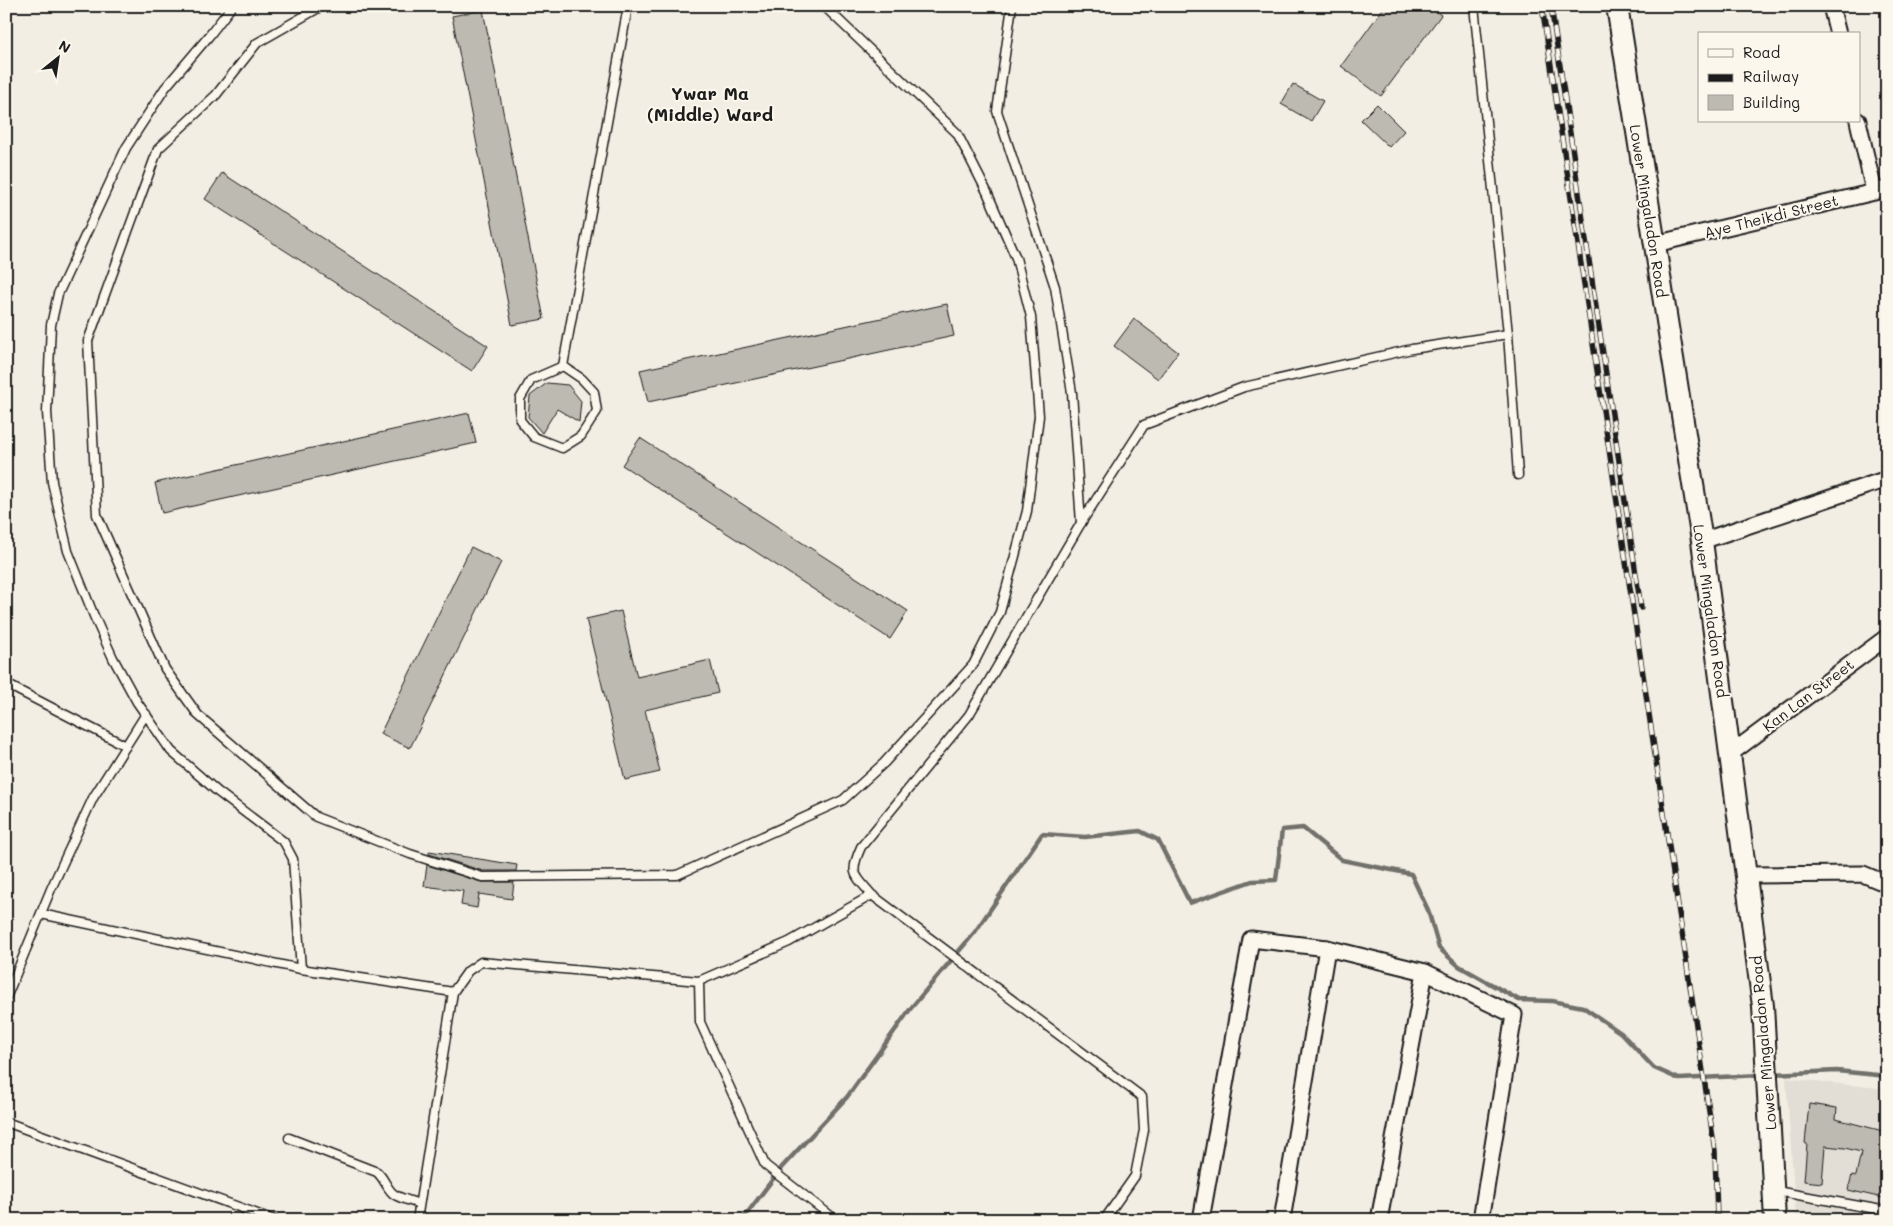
<svg xmlns="http://www.w3.org/2000/svg" width="1893" height="1226" font-family="Mali,sans-serif">
  <rect width="100%" height="100%" fill="#f2eee4"/>
  <filter id="ink" filterUnits="userSpaceOnUse"><feTurbulence type="fractalNoise" baseFrequency=".02" numOctaves="2"/><feDisplacementMap in="SourceGraphic" scale="10" xChannelSelector="R" yChannelSelector="G"/><feConvolveMatrix kernelMatrix="1 2 1 2 8 2 1 2 1" color-interpolation-filters="sRGB"/></filter>
  <g filter="url(#ink)">
    <!-- built -->
    <path fill="#e2ded5" d="M1786,1078L1887,1089V1220H1796Z"/>
    <g fill="none" stroke-linecap="round" stroke-linejoin="round">
      <!-- stream -->
      <g stroke="#716f6b" stroke-width="4.5">
        <path d="M1771,1074L1837,1071L1887,1076"/>
        <path d="M742,1220L782,1167L847,1097L911,1008L975,932L1042,834L1085,837L1140,831L1158,840L1190,903L1252,881L1276,880L1282,830L1303,828L1342,860L1411,874L1428,910L1439,948L1459,966L1519,1000L1552,1001L1583,1007L1621,1033L1654,1068L1679,1079L1761,1075"/>
      </g>
    </g>
    <!-- building -->
    <g fill="#bdbab1" stroke="#1c1c1c">
      <path d="M1385,6H1429L1441,15L1381,96L1341,66Z"/>
      <path d="M483,10L544,319L512,325L452,16Z"/>
      <path d="M1293,84L1323,101L1311,121L1281,104Z"/>
      <path d="M1377,104L1404,131L1389,147L1361,120Z"/>
      <path d="M222,173L488,346L472,371L205,199Z"/>
      <path d="M947,304L954,336L648,402L640,370Z"/>
      <path d="M1134,319L1178,352L1158,379L1114,346Z"/>
      <path d="M547,383L568,385L581,401L579,422L557,409L542,433L528,417L530,396Z"/>
      <path d="M469,413L476,443L162,513L155,483Z"/>
      <path d="M640,438L908,611L890,639L622,465Z"/>
      <path d="M471,547L501,562L410,748L380,734Z"/>
      <path d="M621,611L637,677L710,660L718,693L645,710L660,772L625,780L586,619Z"/>
      <path d="M429,851L517,865L516,871H483L429,854Z"/>
      <path d="M427,865L481,882H514L512,899L479,894L477,908L461,905L463,891L424,886Z"/>
      <path d="M1809,1104L1837,1108L1836,1119L1887,1132V1199L1848,1190L1852,1175L1856,1176L1861,1152L1845,1148L1825,1146L1822,1183L1804,1181L1807,1144L1805,1143Z"/>
    </g>
    <g fill="none" stroke-linecap="round" stroke-linejoin="round">
      <defs>
        <g id="service">
          <path d="M232,6L209,36L165,88L126,148L58,294L51,325L47,412L52,482L68,551L94,616L113,658L137,702L171,751L218,792L284,842L293,859L301,969"/>
          <path d="M322,6L257,43L216,95L158,149L88,341L97,515L165,669L198,715L316,817L410,854L482,877L677,875L843,800L884,763L973,665L1000,612L1027,511L1039,416L1031,317L1016,258L987,192L957,133L824,6"/>
          <path d="M1012,6L997,111L1055,287L1072,393L1081,523"/>
          <path d="M1474,6L1508,334"/>
          <path d="M563,366L628,6"/>
          <path d="M563,366L582,379L594,392L597,411L581,436L562,448L534,437L520,420V399L531,380Z"/>
          <path d="M6,684L126,746"/>
          <path d="M41,914L301,969L453,992"/>
          <path d="M699,981L700,1022L765,1165L836,1220"/>
          <path d="M6,998L51,889L93,798L146,714"/>
          <path d="M6,1122L274,1220"/>
          <path d="M289,1138L377,1172C385,1179 387,1190 395,1195C402,1199 412,1201 419,1204"/>
          <path d="M1776,1191L1887,1211"/>
          <path d="M417,1220L453,992L468,971L481,962L699,981L789,942L872,895"/>
          <path d="M1104,1220L1135,1176L1144,1130L1142,1097L872,895C854,874 849,874 861,847L969,715L1081,523L1144,425L1244,387L1412,349L1508,334L1518,475"/>
        </g>
        <g id="minor">
          <path d="M1831,6L1838,34"/>
          <path d="M1858,121L1874,191"/>
          <path d="M1655,244L1887,189"/>
          <path d="M1702,541L1881,481"/>
          <path d="M1730,754L1887,637"/>
          <path d="M1746,875L1863,874L1887,884"/>
          <path d="M1201,1220L1251,939L1327,948L1425,972L1514,1015L1481,1220"/>
          <path d="M1282,1220L1327,948"/>
          <path d="M1379,1220L1425,972"/>
        </g>
        <path id="secondary" d="M1617,6L1702,541L1763,1006L1775,1220"/>
      </defs>
      <!-- service casing -->
      <use href="#service" stroke="#1c1c1c" stroke-width="11"/>
      <!-- minor casing -->
      <use href="#minor" stroke="#1c1c1c" stroke-width="19"/>
      <!-- secondary casing -->
      <use href="#secondary" stroke="#1c1c1c" stroke-width="24"/>
      <!-- service -->
      <use href="#service" stroke="#fbf7ec" stroke-width="8"/>
      <!-- minor -->
      <use href="#minor" stroke="#fbf7ec" stroke-width="15"/>
      <!-- secondary -->
      <use href="#secondary" stroke="#fbf7ec" stroke-width="20"/>
      <defs>
        <g id="rail">
          <path d="M1542,6L1715,1151L1717,1220"/>
          <path d="M1551,6L1641,608"/>
        </g>
      </defs>
      <!-- rail casing -->
      <use href="#rail" stroke="#1c1c1c" stroke-width="5.5"/>
      <!-- rail -->
      <use href="#rail" stroke="#fbf7ec" stroke-width="4" stroke-dasharray="11" stroke-linecap="butt"/>
    </g>
  </g>
  <g text-anchor="middle" dominant-baseline="central" stroke-width="4" stroke-linejoin="round" paint-order="stroke">
    <!-- street labels -->
    <g font-size="15" fill="#1c1c1c" stroke="#fbf7ec">
      <text transform="translate(1649 211) rotate(81)">Lower Mingaladon Road</text>
      <text transform="translate(1771 216) rotate(-14)">Aye Theikdi Street</text>
      <text transform="translate(1711 611) rotate(82)">Lower Mingaladon Road</text>
      <text transform="translate(1808 695) rotate(-37)">Kan Lan Street</text>
      <text transform="translate(1763 1043) rotate(-95)">Lower Mingaladon Road</text>
    </g>
    <!-- quarter labels -->
    <g font-size="18" font-weight="bold" fill="#1c1c1c" stroke="#fbf7ec">
      <text x="710" y="93">Ywar Ma<tspan x="710" dy="21">(Middle) Ward</tspan></text>
    </g>
  </g>
  <!-- margin -->
  <rect width="1893" height="1226" fill="none" stroke="#fbf7ec" stroke-width="25"/>
  <rect x="12" y="12" width="1868" height="1201" fill="none" stroke="#1c1c1c" stroke-width="2" filter="url(#ink)"/>
  <!-- legend -->
  <rect x="1698" y="32" width="162" height="90" fill="#fbf7ec" stroke="#a29f99"/>
  <rect x="1708" y="49" width="25" height="8" fill="#fbf7ec" stroke="#a29f99"/>
  <text x="1743" y="58" font-size="15" fill="#1c1c1c">Road</text>
  <rect x="1708" y="74" width="25" height="8" fill="#1c1c1c" stroke="#a29f99"/>
  <text x="1743" y="82" font-size="15" fill="#1c1c1c">Railway</text>
  <rect x="1708" y="95" width="25" height="15" fill="#bdbab1" stroke="#a29f99"/>
  <text x="1743" y="108" font-size="15" fill="#1c1c1c">Building</text>
  <!-- north arrow -->
  <g transform="translate(58 58) rotate(30)" stroke="#fbf7ec" stroke-width="4" paint-order="stroke">
  <path d="M0-4L9 19L0 12L-9 19Z" fill="#1c1c1c"/>
  <text y="-8" font-size="14" font-weight="bold" text-anchor="middle" fill="#1c1c1c">N</text>
  </g>
</svg>
